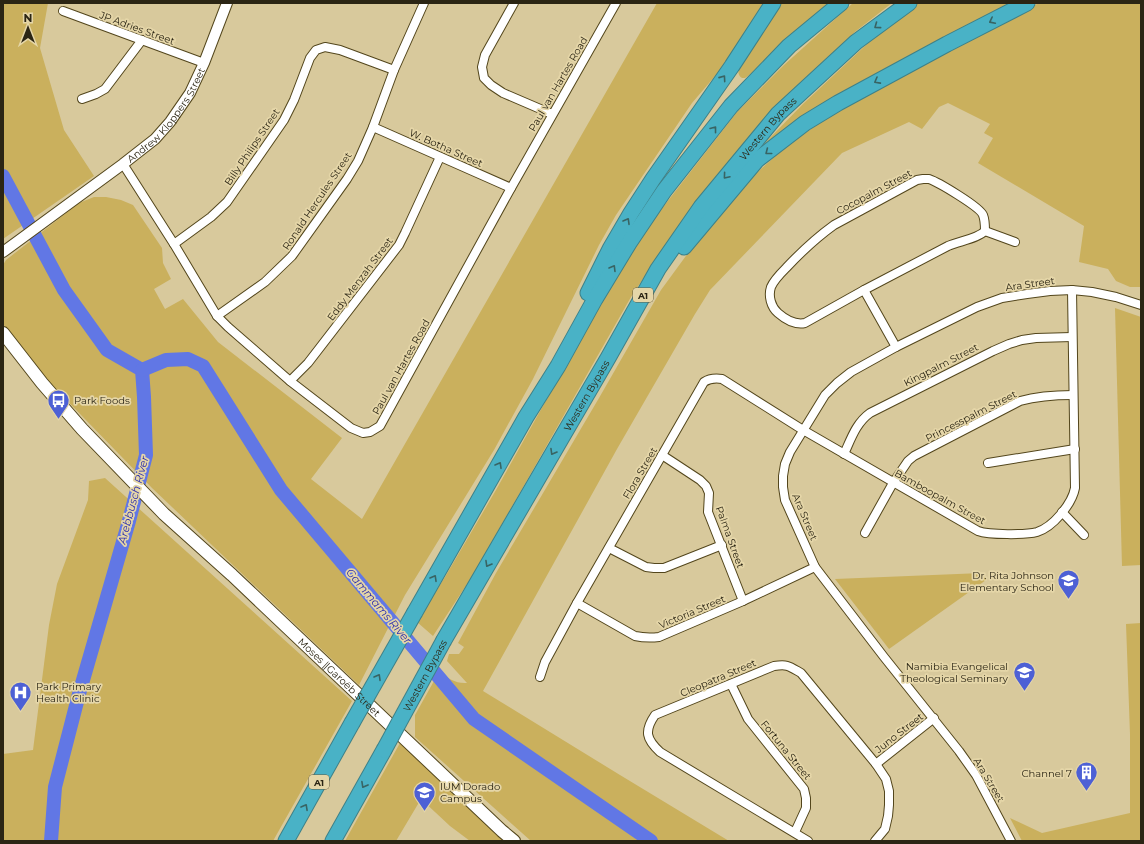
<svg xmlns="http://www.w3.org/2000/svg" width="1144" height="844" font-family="Montserrat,sans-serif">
  <rect width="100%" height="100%" fill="#d8c99c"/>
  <!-- green -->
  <g fill="#cab05d">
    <path d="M3,3H48L40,48L64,130L94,176L3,239Z"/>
    <path d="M657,3H764L727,62L692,103L616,215L599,245L533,379L494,450L405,595L359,685L152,488L47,380L6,329L3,323V265L6,260L79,203L94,197H106L121,200L133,205L162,248L163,263L171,279L154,289L165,309L183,299L218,342L342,438L311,479L362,519Z"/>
    <path d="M778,3H830L792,38L748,76L745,78H742C738,75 738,73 739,68Z"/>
    <path d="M853,3H892L856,31L765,118L743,144L707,188L666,244L631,297L530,475L471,578L433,636L417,622L445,577L496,490L586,329L646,229L737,112L784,65Z"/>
    <path d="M918,3H1011L757,151L803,104L883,29Z"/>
    <path d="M1039,3H1141V287H1130L1116,281L1108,269L1079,262L1084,226L978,163L993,138L984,133L990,124L948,103L939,107L922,129L909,122L842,153L710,290L695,314L617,449L483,691L620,775L729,841H531L415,737V715L439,672C448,678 456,684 467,683L447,661L449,654H459L464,647L458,643L496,573L599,398L661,290L710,223L744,184L789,144L839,110L914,67Z"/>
    <path d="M1115,308L1141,317V565L1122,566Z"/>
    <path d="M105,478L352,701L273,841H3V754L33,750L49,625L57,584L88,500L89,481Z"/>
    <path d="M982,573L986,580L889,649L835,579Z"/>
    <path d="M1141,623V841H1022L1010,818L1042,833L1130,813V734L1126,624Z"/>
    <path d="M400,743L504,841H470L450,826L421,799L396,841H345Z"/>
  </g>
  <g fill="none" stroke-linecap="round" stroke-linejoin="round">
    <!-- river -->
    <g stroke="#6177e5" stroke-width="14">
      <path d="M3,176L64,290L107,350L142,370L144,397L146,455L129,521L79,694L55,787L51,841"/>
      <path d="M142,370L166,360L188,359L203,366L281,490L474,719L651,841"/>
    </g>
    <defs>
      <g id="minor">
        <path d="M514,3L485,55L482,67L484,78L491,85L503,93L552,114"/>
        <path d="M63,11L204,63"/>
        <path d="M82,99L96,94L105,89L142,40"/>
        <path d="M373,127L511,188"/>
        <path d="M123,164L174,244L217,316L228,327L290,381L351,428L363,433L370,432L380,426L511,188L616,3"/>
        <path d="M923,179C925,179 927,179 929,179C938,182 980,207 983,215C985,220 985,226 985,231C977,239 959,241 948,246L864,290L805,323C795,325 786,320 778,313C771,307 768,296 771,287C774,280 780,274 786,268C801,252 816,238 834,225L917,180Z"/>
        <path d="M985,231L1015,242"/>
        <path d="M174,244L211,217L227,202L284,120L294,100L310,58L316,50L325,47L340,50L394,70"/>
        <path d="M864,290L896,347"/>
        <path d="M217,316L265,282L292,256L347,179L358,161L373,127L394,70L424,3"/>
        <path d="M290,381L308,363L399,245L405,233L440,157"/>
        <path d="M844,454C851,439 856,423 870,413L993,351L1009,344L1022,340L1036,338L1072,337"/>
        <path d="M662,455L700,480L706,486L709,493L708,512L743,601"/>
        <path d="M988,463L1075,449"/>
        <path d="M1062,512L1084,535"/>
        <path d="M865,533L893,483L908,461L914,456L1020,401C1038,396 1054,395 1073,395"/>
        <path d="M609,548L646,567L654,568H664L722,545"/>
        <path d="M577,603L635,636C644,638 651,638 659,637L743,601L815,567"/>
        <path d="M540,677L545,662L577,603L704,382C710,378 715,378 722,379L803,430L978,531C989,535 1026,535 1037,532C1053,527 1072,504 1075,488L1072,290"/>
        <path d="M731,684L748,719L804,789L806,798V808L795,832"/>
        <path d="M876,764L934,718"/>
        <path d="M808,841L660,752C646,739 644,731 655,715L774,666C788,664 789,666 801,673L876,764L886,779L889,791V805L888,816L885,829L875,841"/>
        <path d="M1011,841L976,775L959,751L884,657L815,567L785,500L783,487V476L785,464L790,452L825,395L837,383L851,372L896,347L977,307L1002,298L1027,294L1050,291L1072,290L1092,292L1116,297L1141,305"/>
      </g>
      <g id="tertiary">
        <path id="s1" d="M3,252L123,164L155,139L170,122L190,93L204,63L227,3"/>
      </g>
      <g id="secondary">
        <path id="s2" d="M3,333L42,383L82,429L164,514L232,575L502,831L514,841"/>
      </g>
      <g id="motorway">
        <path d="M684,247L757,160L805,123L838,103L947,44L1027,3"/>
        <path d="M588,293L610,249L631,213L653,179L732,66L773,3"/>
        <path d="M415,612L526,417L558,366L595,299L629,243L664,191L731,106L789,46L841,3"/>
        <path id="s3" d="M444,640L608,358L658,269L701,207L778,114L856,42L909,3"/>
        <path d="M286,841L352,723"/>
        <path d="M333,841L384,750"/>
      </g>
    </defs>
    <!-- minor casing -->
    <use href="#minor" stroke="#53461c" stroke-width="10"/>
    <!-- tertiary casing -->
    <use href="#tertiary" stroke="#53461c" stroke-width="12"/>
    <!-- secondary casing -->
    <use href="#secondary" stroke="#53461c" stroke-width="14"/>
    <!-- motorway casing -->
    <use href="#motorway" stroke="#3e8188" stroke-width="17"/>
    <!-- minor -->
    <use href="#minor" stroke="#fff" stroke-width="8"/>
    <!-- tertiary -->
    <use href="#tertiary" stroke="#fff" stroke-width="10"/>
    <!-- secondary -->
    <use href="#secondary" stroke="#fff" stroke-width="12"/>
    <!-- motorway -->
    <use href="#motorway" stroke="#49b2c6" stroke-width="15"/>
    <defs>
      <g id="motorway-bridge">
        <path d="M352,723L415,612"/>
        <path id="s4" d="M384,750L444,640"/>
      </g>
    </defs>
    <!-- motorway-bridge casing -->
    <use href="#motorway-bridge" stroke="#3e8188" stroke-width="17" stroke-linecap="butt"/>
    <!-- motorway-bridge -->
    <use href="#motorway-bridge" stroke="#49b2c6" stroke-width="15"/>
  </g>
  <!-- one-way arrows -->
  <defs><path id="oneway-chevron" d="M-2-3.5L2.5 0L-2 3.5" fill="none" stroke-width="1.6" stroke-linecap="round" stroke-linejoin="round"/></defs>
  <g stroke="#386464">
    <use href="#oneway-chevron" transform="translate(992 21) rotate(153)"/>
    <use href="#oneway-chevron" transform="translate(877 26) rotate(144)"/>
    <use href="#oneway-chevron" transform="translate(723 78) rotate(-55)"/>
    <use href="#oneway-chevron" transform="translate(877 81) rotate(151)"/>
    <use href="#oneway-chevron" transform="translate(714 129) rotate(-52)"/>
    <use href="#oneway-chevron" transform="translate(768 152) rotate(142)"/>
    <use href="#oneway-chevron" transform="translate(726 176) rotate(130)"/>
    <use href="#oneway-chevron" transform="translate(627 221) rotate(-60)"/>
    <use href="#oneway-chevron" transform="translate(613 268) rotate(-59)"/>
    <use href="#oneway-chevron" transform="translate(553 452) rotate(120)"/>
    <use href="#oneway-chevron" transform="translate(499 465) rotate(-60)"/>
    <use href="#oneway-chevron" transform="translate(488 564) rotate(120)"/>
    <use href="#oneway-chevron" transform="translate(434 578) rotate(-60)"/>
    <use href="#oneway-chevron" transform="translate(378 677) rotate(-60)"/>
    <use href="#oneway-chevron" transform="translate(364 785) rotate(119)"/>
    <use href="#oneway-chevron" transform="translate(305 807) rotate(-61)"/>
  </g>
  <!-- icons -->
  <defs>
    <symbol id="bus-pin" viewBox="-11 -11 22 30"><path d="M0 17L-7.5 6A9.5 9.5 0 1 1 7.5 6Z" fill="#4d60d5" stroke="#e5d6a8"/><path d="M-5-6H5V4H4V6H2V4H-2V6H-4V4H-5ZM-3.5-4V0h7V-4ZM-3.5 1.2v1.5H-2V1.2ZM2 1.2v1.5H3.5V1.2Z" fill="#fff"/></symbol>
    <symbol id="school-pin" viewBox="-11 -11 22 30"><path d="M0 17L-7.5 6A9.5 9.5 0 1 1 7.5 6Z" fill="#4d60d5" stroke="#e5d6a8"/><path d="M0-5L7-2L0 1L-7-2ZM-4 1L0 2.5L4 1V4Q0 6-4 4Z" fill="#fff"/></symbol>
    <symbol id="hospital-pin" viewBox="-11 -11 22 30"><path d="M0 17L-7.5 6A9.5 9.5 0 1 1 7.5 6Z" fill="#4d60d5" stroke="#e5d6a8"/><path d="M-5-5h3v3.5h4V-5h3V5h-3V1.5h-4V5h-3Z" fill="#fff"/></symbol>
    <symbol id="building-pin" viewBox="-11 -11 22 30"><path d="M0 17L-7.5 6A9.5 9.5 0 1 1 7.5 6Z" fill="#4d60d5" stroke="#e5d6a8"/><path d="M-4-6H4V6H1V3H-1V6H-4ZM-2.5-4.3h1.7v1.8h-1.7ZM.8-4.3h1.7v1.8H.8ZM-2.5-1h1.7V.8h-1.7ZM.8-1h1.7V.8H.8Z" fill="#fff"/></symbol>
    <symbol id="university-pin" viewBox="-11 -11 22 30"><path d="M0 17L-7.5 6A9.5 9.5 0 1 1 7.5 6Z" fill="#4d60d5" stroke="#e5d6a8"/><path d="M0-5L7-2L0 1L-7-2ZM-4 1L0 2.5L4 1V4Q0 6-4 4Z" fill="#fff"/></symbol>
  </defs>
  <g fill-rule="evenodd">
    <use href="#bus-pin" x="46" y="388" width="25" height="34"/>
    <use href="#school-pin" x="1056" y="568" width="25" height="34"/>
    <use href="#school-pin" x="1012" y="660" width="25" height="34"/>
    <use href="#hospital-pin" x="8" y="680" width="25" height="34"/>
    <use href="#building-pin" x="1074" y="760" width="25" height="34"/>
    <use href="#university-pin" x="412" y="780" width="25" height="34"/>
  </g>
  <g text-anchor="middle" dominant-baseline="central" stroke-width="3.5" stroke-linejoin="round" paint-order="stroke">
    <!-- shield labels -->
    <g fill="#e5d6a8" stroke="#635a40" stroke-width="1">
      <rect x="633" y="288" width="20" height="14" rx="3"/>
      <rect x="309" y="775" width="20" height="14" rx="3"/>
    </g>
    <g font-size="9" font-weight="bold" fill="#2b2514">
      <text x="643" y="295">A1</text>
      <text x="319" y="782">A1</text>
    </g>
    <!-- street labels -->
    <g font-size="10" fill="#2b2514" stroke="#e5d6a8">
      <text transform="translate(137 28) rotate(20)">JP Adries Street</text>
      <text transform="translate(558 84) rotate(-60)">Paul van Hartes Road</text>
      <text stroke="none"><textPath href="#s1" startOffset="215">Andrew Kloppers Street</textPath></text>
      <text stroke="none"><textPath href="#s3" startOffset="607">Western Bypass</textPath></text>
      <text transform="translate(252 147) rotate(-56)">Billy Philips Street</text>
      <text transform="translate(446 148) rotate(24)">W. Botha Street</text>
      <text transform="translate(874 192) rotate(-28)">Cocopalm Street</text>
      <text transform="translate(317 201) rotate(-56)">Ronald Hercules Street</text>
      <text transform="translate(360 279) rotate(-53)">Eddy Menzah Street</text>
      <text transform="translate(1030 284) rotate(-8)">Ara Street</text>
      <text transform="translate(941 365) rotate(-27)">Kingpalm Street</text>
      <text transform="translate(401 367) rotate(-61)">Paul van Hartes Road</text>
      <text stroke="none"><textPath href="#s3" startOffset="283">Western Bypass</textPath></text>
      <text transform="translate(971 416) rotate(-27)">Princesspalm Street</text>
      <text transform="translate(640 473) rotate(-60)">Flora Street</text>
      <text transform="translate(940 497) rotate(29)">Bamboopalm Street</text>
      <text transform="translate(805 517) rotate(67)">Ara Street</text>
      <text transform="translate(730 537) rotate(70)">Palma Street</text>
      <text transform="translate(692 612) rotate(-23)">Victoria Street</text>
      <text stroke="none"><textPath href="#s4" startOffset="85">Western Bypass</textPath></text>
      <text stroke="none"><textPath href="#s2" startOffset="482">Moses ǁGaroëb Street</textPath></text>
      <text transform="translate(718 678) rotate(-23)">Cleopatra Street</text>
      <text transform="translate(899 733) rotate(-38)">Juno Street</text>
      <text transform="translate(786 750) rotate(51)">Fortuna Street</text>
      <text transform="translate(989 780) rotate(59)">Ara Street</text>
    </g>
    <!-- poi labels -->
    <g font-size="10" fill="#2b2514" stroke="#e5d6a8" text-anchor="start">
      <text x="74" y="400">Park Foods</text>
      <text x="1054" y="575" text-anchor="end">Dr. Rita Johnson<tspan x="1054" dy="12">Elementary School</tspan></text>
      <text x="1008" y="666" text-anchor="end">Namibia Evangelical<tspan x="1008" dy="12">Theological Seminary</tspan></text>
      <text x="36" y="686">Park Primary<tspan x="36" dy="12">Health Clinic</tspan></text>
      <text x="1072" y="773" text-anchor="end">Channel 7</text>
      <text x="440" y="786">IUM Dorado<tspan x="440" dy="12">Campus</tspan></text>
    </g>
    <!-- water labels -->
    <g font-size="11" font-style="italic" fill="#292bac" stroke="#e5d6a8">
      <text transform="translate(133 500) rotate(-75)">Arebbusch River</text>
      <text transform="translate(379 606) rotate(50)">Gammams River</text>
    </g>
  </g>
  <!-- border -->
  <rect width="1144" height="844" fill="none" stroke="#2b2514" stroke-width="8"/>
  <!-- north arrow -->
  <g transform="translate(28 28)" stroke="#e5d6a8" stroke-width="3" paint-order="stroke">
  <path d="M0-3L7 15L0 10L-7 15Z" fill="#2b2514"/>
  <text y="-6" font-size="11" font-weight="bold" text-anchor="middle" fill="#2b2514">N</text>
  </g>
</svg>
